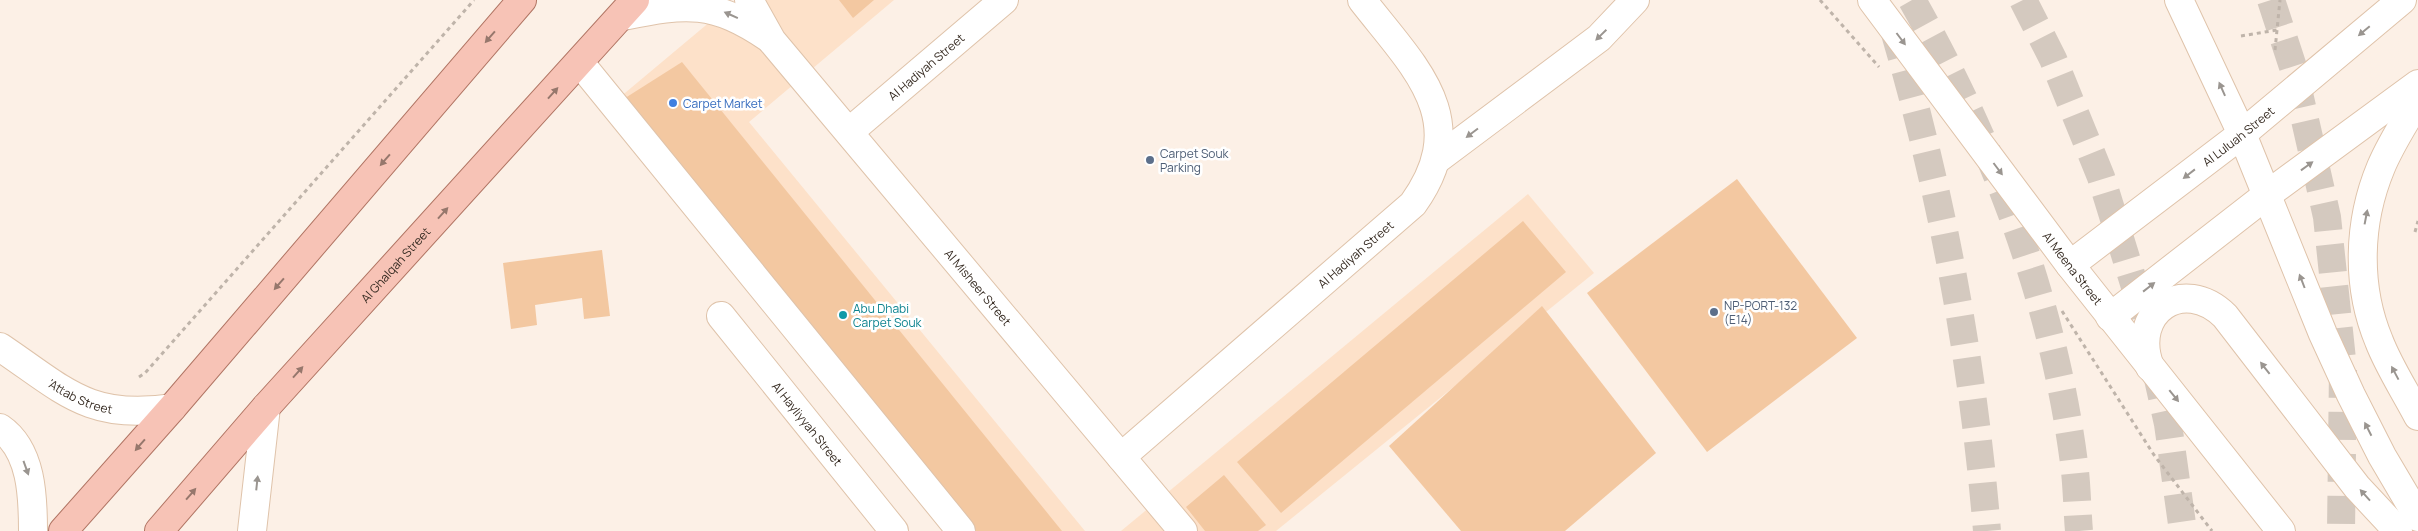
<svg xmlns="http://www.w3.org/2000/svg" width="2418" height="531" font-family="Manrope,sans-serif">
  <rect width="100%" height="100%" fill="#fcf0e6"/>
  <!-- built -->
  <g fill="#fde1c9">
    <path d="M736,0H894L749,122L1085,531H963L613,103Z"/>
    <path d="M1528,194L1594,273L1276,531H1121Z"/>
  </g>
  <!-- building -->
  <g fill="#f3c8a1">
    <path d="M839,0H874L853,18Z"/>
    <path d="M682,62L1062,531H976L622,100Z"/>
    <path d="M1737,179L1857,338L1707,452L1587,293Z"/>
    <path d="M1523,221L1566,272L1281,513L1237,462Z"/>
    <path d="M602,250L610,316L584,319L582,298L535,305L537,325L511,329L503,263Z"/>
    <path d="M1542,306L1656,453L1565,531H1461L1389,446Z"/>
    <path d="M1224,475L1266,525L1258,531H1205L1186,507Z"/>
  </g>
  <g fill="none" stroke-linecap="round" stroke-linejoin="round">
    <!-- highway-tunnel -->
    <g stroke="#d4c9bf" stroke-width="28" stroke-dasharray="28 14" stroke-linecap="butt">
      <path d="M1912,0C1993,143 2053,300 2074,463C2077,485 2077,508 2079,531"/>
      <path d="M2023,0L2053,59L2101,177L2144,316"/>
      <path d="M2271,0L2293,67L2327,217L2343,369L2341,531"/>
      <path d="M1894,30C1942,194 1973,361 1987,531"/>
      <path d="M2156,370L2168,424L2183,531"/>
    </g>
    <defs>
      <g id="minor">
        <path id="s1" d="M749,0L772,41L1183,531"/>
        <path id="s2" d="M1872,0L2070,265L2281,531"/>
        <path d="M2179,0L2242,134L2323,334L2351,395L2382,456L2418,517"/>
        <path d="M623,16C687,3 713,0 769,38"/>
        <path d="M580,63L961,531"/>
        <path d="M2418,100C2405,122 2391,143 2381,167C2358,222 2356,286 2379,341C2389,367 2405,391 2418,416"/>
        <path id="s3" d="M849,132L1004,0"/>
        <path d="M1436,160L1599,38L1635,0"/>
        <path id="s4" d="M2070,265L2242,134L2402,0"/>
        <path id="s5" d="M721,316L894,531"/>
        <path d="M2110,317L2268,194L2418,84"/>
        <path id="s6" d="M0,347C64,390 89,421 172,408"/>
        <path d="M2150,367C2129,312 2183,275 2225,316L2357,487L2398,531"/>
        <path d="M0,428C32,450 33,497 33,531"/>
        <path id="s7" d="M1121,457L1413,204C1474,119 1414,67 1362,0"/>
        <path d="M252,531L266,407"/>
      </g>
      <g id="major">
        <path d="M63,531L172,408L522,0"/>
        <path id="s8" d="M159,531L266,407L635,0"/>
      </g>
    </defs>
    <!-- minor casing -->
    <use href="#minor" stroke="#dfc3aa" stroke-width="30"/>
    <!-- major casing -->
    <use href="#major" stroke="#b07463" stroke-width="30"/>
    <!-- path -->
    <g stroke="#bfb4aa" stroke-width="3" stroke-dasharray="4 4" stroke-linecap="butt">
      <path d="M1820,0L1879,67"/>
      <path d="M2241,36L2277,30"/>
      <path d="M2275,50L2280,0"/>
      <path d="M2415,232L2418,221"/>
      <path d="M2062,311L2154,455L2212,531"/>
      <path d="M139,377L145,373L474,0"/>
    </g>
    <!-- minor -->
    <use href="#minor" stroke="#fff" stroke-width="28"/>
    <!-- major -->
    <use href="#major" stroke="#f7c3b6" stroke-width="28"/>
  </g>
  <!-- one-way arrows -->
  <defs><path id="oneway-solid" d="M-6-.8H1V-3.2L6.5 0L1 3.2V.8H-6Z" transform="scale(1.25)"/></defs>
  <g fill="#9a9590">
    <use href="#oneway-solid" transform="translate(731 15) rotate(-156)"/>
    <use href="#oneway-solid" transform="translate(2364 31) rotate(140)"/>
    <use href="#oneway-solid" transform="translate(1601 35) rotate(136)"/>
    <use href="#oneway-solid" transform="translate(1901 39) rotate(53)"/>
    <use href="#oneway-solid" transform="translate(2222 89) rotate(-114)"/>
    <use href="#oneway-solid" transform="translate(1472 133) rotate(143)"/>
    <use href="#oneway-solid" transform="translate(2307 166) rotate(-36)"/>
    <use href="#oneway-solid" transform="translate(1998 169) rotate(53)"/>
    <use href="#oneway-solid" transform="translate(2189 174) rotate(142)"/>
    <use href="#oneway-solid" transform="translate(2366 217) rotate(-79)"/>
    <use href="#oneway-solid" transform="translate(2302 281) rotate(-111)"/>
    <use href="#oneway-solid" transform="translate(2149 287) rotate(-38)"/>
    <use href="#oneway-solid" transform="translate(2265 368) rotate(-128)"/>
    <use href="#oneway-solid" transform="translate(2395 373) rotate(-118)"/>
    <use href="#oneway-solid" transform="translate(2174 396) rotate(51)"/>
    <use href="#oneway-solid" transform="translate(2368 429) rotate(-117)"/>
    <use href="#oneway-solid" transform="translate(26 468) rotate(70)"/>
    <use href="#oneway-solid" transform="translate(257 483) rotate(-84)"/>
    <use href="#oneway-solid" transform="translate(2365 495) rotate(-132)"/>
  </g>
  <g fill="#96776c">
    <use href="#oneway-solid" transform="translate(490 37) rotate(131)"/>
    <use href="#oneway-solid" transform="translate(553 93) rotate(-48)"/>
    <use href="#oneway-solid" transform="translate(385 160) rotate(131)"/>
    <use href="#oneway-solid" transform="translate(443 213) rotate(-48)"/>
    <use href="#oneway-solid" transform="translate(279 284) rotate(131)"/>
    <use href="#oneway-solid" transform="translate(298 372) rotate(-48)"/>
    <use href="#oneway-solid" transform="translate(140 445) rotate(131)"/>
    <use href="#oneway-solid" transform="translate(191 494) rotate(-49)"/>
  </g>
  <!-- markers -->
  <circle fill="#3f7fe0" stroke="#fff" stroke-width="2" cx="673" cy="103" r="5"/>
  <g fill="#5c6f8a" stroke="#fff" stroke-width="2">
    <circle cx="1150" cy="160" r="5"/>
    <circle cx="1714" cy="312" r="5"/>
  </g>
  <circle fill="#0f9aa8" stroke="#fff" stroke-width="2" cx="843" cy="315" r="5"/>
  <g text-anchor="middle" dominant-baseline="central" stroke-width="5" stroke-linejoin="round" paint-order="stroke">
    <!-- street labels -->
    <g font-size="12" fill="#362b22" stroke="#fff">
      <text stroke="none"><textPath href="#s3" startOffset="101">Al Hadiyah Street</textPath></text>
      <text stroke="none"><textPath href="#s4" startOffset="212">Al Luluah Street</textPath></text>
      <text stroke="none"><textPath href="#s7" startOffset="310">Al Hadiyah Street</textPath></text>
      <text stroke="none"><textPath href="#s8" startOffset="356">Al Ghalqah Street</textPath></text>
      <text stroke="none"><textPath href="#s2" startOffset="335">Al Meena Street</textPath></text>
      <text stroke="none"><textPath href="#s1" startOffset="368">Al Misheer Street</textPath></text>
      <text stroke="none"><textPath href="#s6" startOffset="95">'Attab Street</textPath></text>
      <text stroke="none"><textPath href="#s5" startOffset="138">Al Hayliyyah Street</textPath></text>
    </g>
    <!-- shop labels -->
    <g font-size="12" fill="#366cbe" stroke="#fff" text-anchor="start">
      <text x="683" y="103">Carpet Market</text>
    </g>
    <!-- service labels -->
    <g font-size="12" fill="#4e5e75" stroke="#fff" text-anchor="start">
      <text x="1160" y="153">Carpet Souk<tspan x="1160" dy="14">Parking</tspan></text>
      <text x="1724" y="305">NP-PORT-132<tspan x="1724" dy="14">(E14)</tspan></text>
    </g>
    <!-- culture labels -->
    <g font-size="12" fill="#0d838f" stroke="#fff" text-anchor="start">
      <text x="853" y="308">Abu Dhabi<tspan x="853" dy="14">Carpet Souk</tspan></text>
    </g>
  </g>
</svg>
